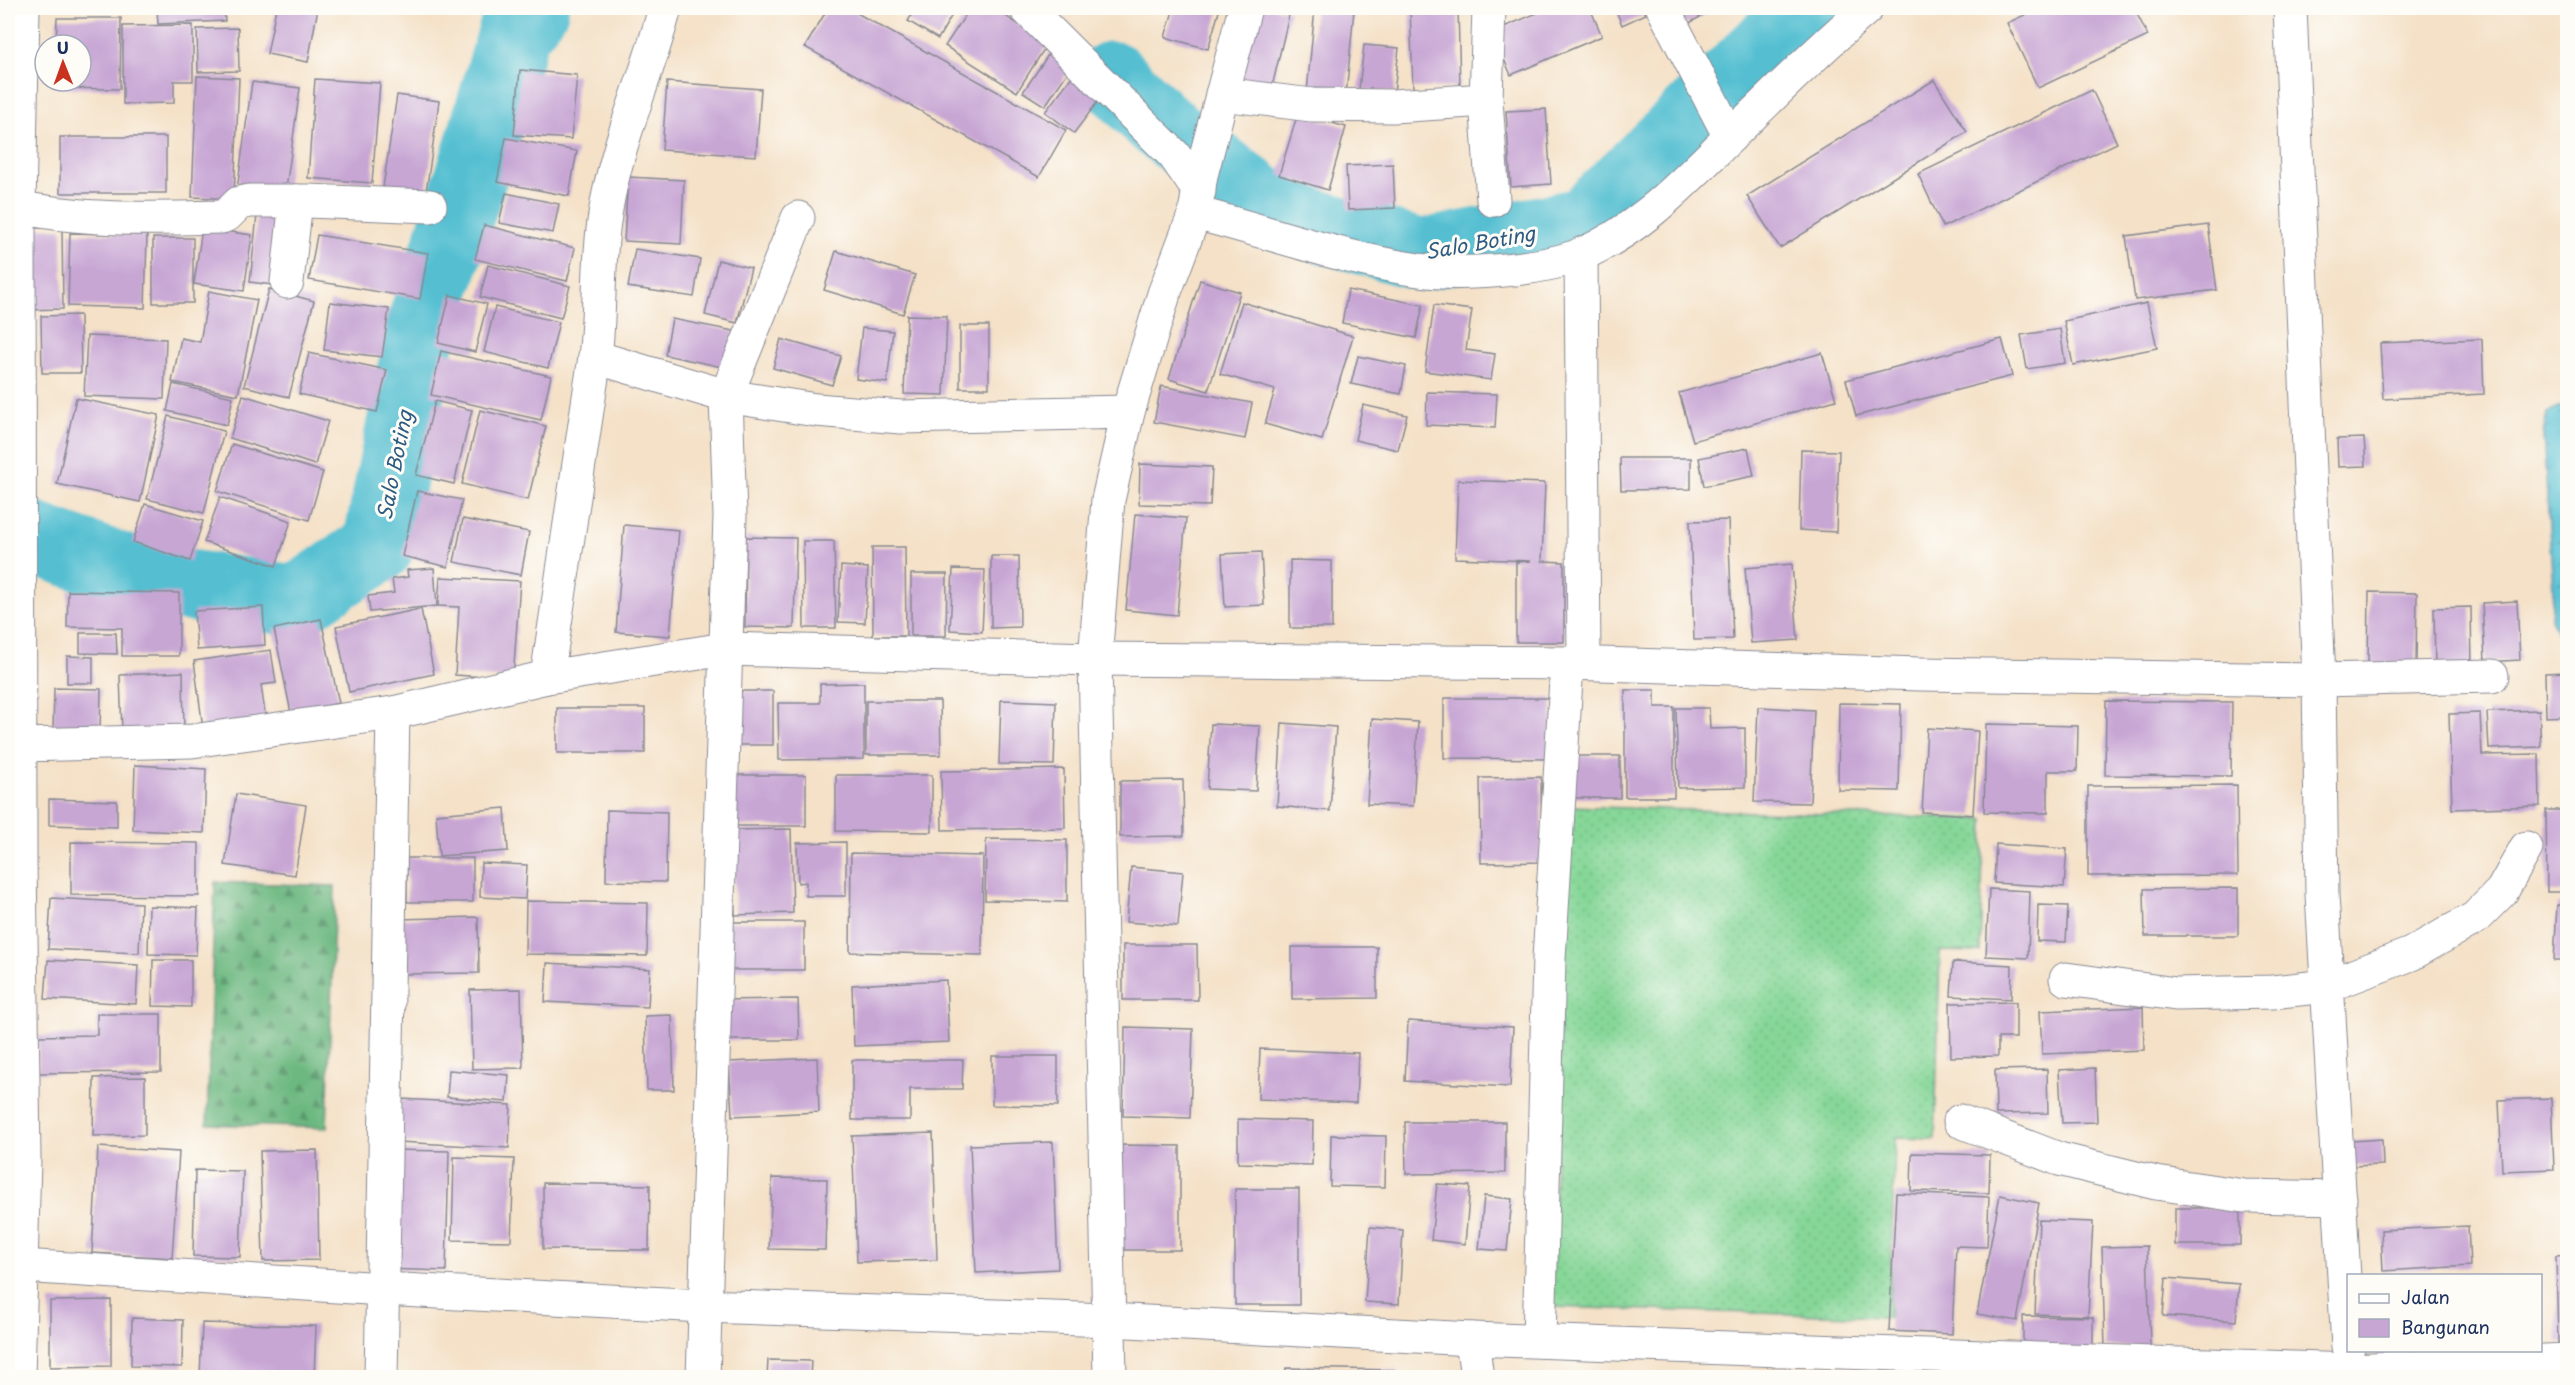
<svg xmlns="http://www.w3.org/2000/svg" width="2575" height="1385" font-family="'Playpen Sans',sans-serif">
  <defs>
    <pattern id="grass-dots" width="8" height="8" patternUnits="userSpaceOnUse" patternTransform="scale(1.5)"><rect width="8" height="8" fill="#86d798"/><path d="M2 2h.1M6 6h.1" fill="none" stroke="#73b985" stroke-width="1.8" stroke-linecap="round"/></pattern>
    <pattern id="forest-firs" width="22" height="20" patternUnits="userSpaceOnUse" patternTransform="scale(1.5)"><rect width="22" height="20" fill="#6cb880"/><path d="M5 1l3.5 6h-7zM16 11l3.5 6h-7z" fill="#58966c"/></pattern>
    <pattern id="water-ripples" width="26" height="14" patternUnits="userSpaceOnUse" patternTransform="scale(1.5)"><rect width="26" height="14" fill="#55bfd1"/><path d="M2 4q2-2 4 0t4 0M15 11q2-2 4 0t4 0" fill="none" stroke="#469cad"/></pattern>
  </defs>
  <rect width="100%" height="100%" fill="#fdfcf7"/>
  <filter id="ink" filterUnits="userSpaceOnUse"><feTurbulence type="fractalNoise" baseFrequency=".0167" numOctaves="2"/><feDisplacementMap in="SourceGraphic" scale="12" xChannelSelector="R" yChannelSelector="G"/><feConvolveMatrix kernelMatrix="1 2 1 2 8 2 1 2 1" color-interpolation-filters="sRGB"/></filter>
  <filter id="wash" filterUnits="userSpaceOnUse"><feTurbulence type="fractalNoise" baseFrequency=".008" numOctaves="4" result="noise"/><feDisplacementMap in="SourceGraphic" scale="24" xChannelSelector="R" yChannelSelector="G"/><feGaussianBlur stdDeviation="1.35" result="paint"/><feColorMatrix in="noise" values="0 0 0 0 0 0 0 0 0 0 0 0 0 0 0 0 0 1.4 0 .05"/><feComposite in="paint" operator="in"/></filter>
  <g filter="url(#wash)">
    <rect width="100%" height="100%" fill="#f4e1c7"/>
    <!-- grass -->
    <path fill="url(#grass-dots)" stroke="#50837b" stroke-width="1.5" d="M1567,806L1984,819L1980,952L1940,951L1935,1139L1895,1138L1889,1317L1551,1307Z"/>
    <!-- forest -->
    <path fill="url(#forest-firs)" stroke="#44746f" stroke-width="1.5" d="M215,882L335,886L327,1128L207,1124Z"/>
    <!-- water -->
    <path fill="url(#water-ripples)" stroke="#387798" stroke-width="1.5" d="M2567,404V639L2558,635L2551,618L2553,588L2543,434L2547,413Z"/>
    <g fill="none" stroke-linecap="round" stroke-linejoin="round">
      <!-- river -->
      <g stroke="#55bfd1" stroke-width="72">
        <path d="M1112,77L1162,126L1280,215L1421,255L1584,223L1806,8"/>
        <path d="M8,529L151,580L297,601L378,547L422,326L473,171L514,32L533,8"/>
      </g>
    </g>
    <g id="blocks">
      <!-- building -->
      <g fill="#c7a6d4">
        <path d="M157,8H224L225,21L158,24Z"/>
        <path d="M276,8H318L308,62L267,54Z"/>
        <path d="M828,8H848L1066,130L1039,177L805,47Z"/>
        <path d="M916,8H956L938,39L908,21Z"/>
        <path d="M970,8H993L1048,43L1017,92L945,46Z"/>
        <path d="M1174,8H1220L1208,49L1165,37Z"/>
        <path d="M1250,8H1276L1290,11L1272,87L1233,78Z"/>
        <path d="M1315,8L1354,10L1346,96L1307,92Z"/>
        <path d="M1410,8H1458L1460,87L1413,88Z"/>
        <path d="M1549,8H1590L1602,36L1511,75L1492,32Z"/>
        <path d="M1615,8H1642L1646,14L1622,25Z"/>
        <path d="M1676,8H1716L1686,25Z"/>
        <path d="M2040,8H2134L2148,36L2038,88L2007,23Z"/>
        <path d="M57,18H121L120,89L56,88V81H81V45H56Z"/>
        <path d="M193,25V81H174V103L123,104V26Z"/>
        <path d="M238,28L239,71L198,72L197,29Z"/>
        <path d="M1364,45L1399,48L1394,93L1359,89Z"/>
        <path d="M1052,49L1074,63L1045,106L1023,92Z"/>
        <path d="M520,70L577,75L571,139L514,135Z"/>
        <path d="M1076,71L1105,92L1074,133L1045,112Z"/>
        <path d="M197,76L239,78L234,199L192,197Z"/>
        <path d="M315,79L380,83L372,183L308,178Z"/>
        <path d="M1934,80L1967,132L1780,248L1747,196Z"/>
        <path d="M252,82L300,88L285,196L237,190Z"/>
        <path d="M667,82L761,89L756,156L662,150Z"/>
        <path d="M2092,90L2117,143L1943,227L1918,174Z"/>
        <path d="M397,95L439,101L426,193L383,187Z"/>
        <path d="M1546,109L1551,184L1511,187L1506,111Z"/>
        <path d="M1298,113L1346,127L1328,190L1279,175Z"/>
        <rect x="60" y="137" width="106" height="56"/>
        <path d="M506,138L577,151L569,196L497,182Z"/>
        <path d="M1393,164L1395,208L1348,210L1346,166Z"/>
        <path d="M628,177L684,180L681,244L624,241Z"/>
        <path d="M506,193L559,204L553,233L499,223Z"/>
        <path d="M257,215L279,217L272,285L250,282Z"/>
        <path d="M484,225L575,248L567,281L475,259Z"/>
        <path d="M2208,225L2217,290L2135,300L2126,236Z"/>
        <path d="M22,228H62L63,309L23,310Z"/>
        <path d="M202,228L252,235L244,291L194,284Z"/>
        <path d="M70,233L147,235L145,308L68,306Z"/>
        <path d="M317,235L428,253L420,299L309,280Z"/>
        <rect x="153" y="238" width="40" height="65"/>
        <path d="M635,249L700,259L694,297L628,287Z"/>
        <path d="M836,251L915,275L903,314L824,290Z"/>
        <path d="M718,260L751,268L737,323L705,315Z"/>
        <path d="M488,265L570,286L561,318L480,297Z"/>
        <path d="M1200,280L1240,292L1208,391L1169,379Z"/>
        <path d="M269,289L314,301L289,397L244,386Z"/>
        <path d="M1348,290L1423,305L1416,338L1342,323Z"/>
        <path d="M209,291L257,300L238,395L172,382L181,338L200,342Z"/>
        <path d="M450,295L487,304L475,352L438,343Z"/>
        <path d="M330,302L389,309L382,357L324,350Z"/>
        <path d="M1242,302L1353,336L1322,440L1265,424L1275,390L1220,374Z"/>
        <path d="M2147,303L2157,348L2073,365L2064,321Z"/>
        <path d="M1434,305L1472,310L1466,350L1495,354L1491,380L1425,371Z"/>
        <path d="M495,307L559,322L548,368L484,352Z"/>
        <path d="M80,315L81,373H42L41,316Z"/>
        <path d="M907,315L947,316L944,395L904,394Z"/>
        <path d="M672,319L734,331L727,368L665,355Z"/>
        <rect x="960" y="326" width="29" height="62"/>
        <path d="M862,328L893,331L887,383L856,379Z"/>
        <path d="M2060,329L2065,363L2027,369L2021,335Z"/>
        <path d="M87,336L166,339L164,399L84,396Z"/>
        <path d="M781,339L841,356L832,385L773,368Z"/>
        <path d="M2002,339L2012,376L1856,416L1846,380Z"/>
        <path d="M2482,339L2484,394L2383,399L2380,343Z"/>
        <path d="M441,351L551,376L541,420L431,395Z"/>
        <path d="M309,353L387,370L377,412L299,394Z"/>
        <path d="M1822,353L1836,400L1693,441L1679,393Z"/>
        <path d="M1358,356L1406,366L1401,394L1351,384Z"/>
        <path d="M173,384L233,397L227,425L167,411Z"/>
        <path d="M1161,386L1252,403L1245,439L1154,422Z"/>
        <path d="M1427,392L1497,394L1495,428L1426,425Z"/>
        <path d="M243,395L328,421L315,465L230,438Z"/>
        <path d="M76,398L159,415L140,502L57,484Z"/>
        <path d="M435,401L472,410L454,484L416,475Z"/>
        <path d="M1363,405L1407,415L1398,450L1355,440Z"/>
        <path d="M480,410L546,426L528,500L462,484Z"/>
        <path d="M168,416L224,431L204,513L147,499Z"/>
        <path d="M2364,438L2366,466L2338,467L2337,439Z"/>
        <path d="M232,444L323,472L309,520L217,491Z"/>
        <path d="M1748,448L1754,476L1704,486L1699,458Z"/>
        <path d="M1801,450L1839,451L1836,532L1799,530Z"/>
        <path d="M1620,458H1691V489L1621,490Z"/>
        <path d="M1140,464L1212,467L1210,506L1139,504Z"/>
        <path d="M1458,480L1545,483L1542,561L1564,562V642H1516V562L1531,561L1455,558Z"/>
        <path d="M417,491L462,500L448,567L402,556Z"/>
        <path d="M220,497L291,521L276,566L204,542Z"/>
        <path d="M145,504L203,521L190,561L133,542Z"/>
        <path d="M1135,514L1186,518L1177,615L1126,610Z"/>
        <path d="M463,519L529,532L521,575L454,562Z"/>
        <path d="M1728,520L1733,639L1694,640L1690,521Z"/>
        <path d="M624,525L679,530L670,636L616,632Z"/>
        <path d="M746,537L796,538L794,628L745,627Z"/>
        <path d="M803,541H834L836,628H804Z"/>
        <path d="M872,547H905L906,636H873Z"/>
        <path d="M1261,552L1264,605L1225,607L1222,554Z"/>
        <path d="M991,556H1019L1020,627L991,628Z"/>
        <path d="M1290,560L1332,561V628H1290Z"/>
        <path d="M1792,564L1798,640L1751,643L1745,568Z"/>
        <path d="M841,566L868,568L865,623L838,622Z"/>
        <path d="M434,568L437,606L370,612L368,596L394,593L392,579L408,577L407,570Z"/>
        <path d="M953,569L985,570L982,632L950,630Z"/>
        <path d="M911,574H947L946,636H911Z"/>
        <path d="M440,577L520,581L513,679L455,675L459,607L438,606Z"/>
        <path d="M68,591L179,593V656H122V628L67,627Z"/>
        <path d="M2369,592L2417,593L2416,664L2368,663Z"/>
        <path d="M2517,601L2520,660L2485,662L2482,603Z"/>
        <path d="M263,607L265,645L197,650L194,611Z"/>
        <path d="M2471,607L2472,669H2435L2434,608Z"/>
        <path d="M421,609L434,674L349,692L336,626Z"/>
        <path d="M321,619L339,703L291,713L274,629Z"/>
        <path d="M80,633H116L117,654L80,653Z"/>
        <path d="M271,650L276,683L261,685L267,727L204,736L194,661Z"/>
        <path d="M67,656L93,657V683H67Z"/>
        <path d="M183,672L184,730L122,733L120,675Z"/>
        <path d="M2568,672V716L2546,717L2545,673Z"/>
        <path d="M864,683V759L779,760L778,703H820V684Z"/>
        <path d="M54,688L101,689L100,735L53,734Z"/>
        <path d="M1625,690H1655V707H1674V797H1625Z"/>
        <rect x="733" y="691" width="40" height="54"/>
        <path d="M1444,698H1552V759L1444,758Z"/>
        <path d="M1001,700L1056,702L1054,765L999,764Z"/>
        <path d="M866,701H940L941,755H866Z"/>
        <path d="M2106,701L2232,702L2231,776L2105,775Z"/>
        <path d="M1839,703L1901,704L1899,791L1838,790Z"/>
        <path d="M1758,707L1814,710L1810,803L1754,802Z"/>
        <rect x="557" y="708" width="88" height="45"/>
        <path d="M1676,708H1709L1710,729L1745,728V787L1678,788Z"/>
        <path d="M2539,710L2541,747L2489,749L2487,712Z"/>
        <path d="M2480,713L2482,755L2539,754L2540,806L2452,809L2449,714Z"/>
        <path d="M1372,719L1418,722L1413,806L1367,804Z"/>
        <path d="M1282,723L1336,727L1330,811L1277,806Z"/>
        <path d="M1211,724L1260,726L1256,791L1207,789Z"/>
        <path d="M1986,724L2078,726L2077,771H2048V813L1984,812Z"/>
        <path d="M1927,728L1978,731L1973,815L1922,812Z"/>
        <path d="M1570,756H1620V798H1571Z"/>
        <path d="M135,765L206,769L204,833L133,830Z"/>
        <path d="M1064,769L1065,828L942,830L941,771Z"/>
        <rect x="732" y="775" width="74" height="51"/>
        <path d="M836,775H932V832L836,831Z"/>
        <path d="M1541,777L1542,862L1481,863L1480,778Z"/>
        <path d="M1183,780L1184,836L1120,837V781Z"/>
        <path d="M2237,785L2238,875L2088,876V786Z"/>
        <path d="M236,794L306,805L295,875L225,865Z"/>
        <path d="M49,799L117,801V827L49,825Z"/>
        <path d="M505,808L508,851L439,856L436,814Z"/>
        <path d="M607,810L667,812L666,882L606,881Z"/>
        <path d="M2546,810H2568V892H2547Z"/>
        <path d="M791,829L793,913L735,915L733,830Z"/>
        <path d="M986,839L1067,840V902L985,900Z"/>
        <path d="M71,842L199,843V896L71,895Z"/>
        <path d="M846,842V896H806V882L798,883L797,843Z"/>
        <path d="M1996,844L2067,849L2064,887L1994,883Z"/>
        <path d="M851,853L983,856L982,955L850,952Z"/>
        <rect x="407" y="858" width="66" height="44"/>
        <path d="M481,863L527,865L525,899L480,897Z"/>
        <path d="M1131,867L1183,872L1178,926L1126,922Z"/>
        <path d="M2238,888V936H2145L2144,889Z"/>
        <path d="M1989,889L2030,891L2028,958L1986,956Z"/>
        <path d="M51,898L141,903L139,953L48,949Z"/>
        <path d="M526,901L648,903L647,956L525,954Z"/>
        <path d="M2038,905L2068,906L2066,942L2037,941Z"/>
        <path d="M2557,905H2568V961H2554Z"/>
        <path d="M149,906L198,908L196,955L148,954Z"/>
        <path d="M478,917L479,973L399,974L398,919Z"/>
        <rect x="722" y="922" width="82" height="48"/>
        <path d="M1123,945H1197L1198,1000H1123Z"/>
        <path d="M1292,947H1377V998L1292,999Z"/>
        <path d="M48,960L138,965L136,1004L45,999Z"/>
        <path d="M153,960H191V1007L152,1006Z"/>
        <path d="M1953,962L2012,965L2011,999L1951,996Z"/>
        <path d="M547,963L650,969L648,1007L545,1002Z"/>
        <path d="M946,980L949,1042L854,1046L852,985Z"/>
        <path d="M521,989L523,1068L472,1069L470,990Z"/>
        <path d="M798,999L799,1040H719V1000Z"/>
        <path d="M2016,1002V1038H1998V1056L1951,1057L1950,1003Z"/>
        <path d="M2143,1007L2144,1050L2042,1054L2040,1011Z"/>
        <path d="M97,1014H161V1072L39,1073L38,1036L97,1035Z"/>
        <path d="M672,1015L674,1090H647L645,1016Z"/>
        <path d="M1408,1021L1513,1027L1510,1087L1405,1081Z"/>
        <path d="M1125,1027L1193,1029L1190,1118L1123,1116Z"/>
        <path d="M1260,1049L1358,1053L1356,1103L1258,1099Z"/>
        <path d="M992,1056H1058V1106L992,1105Z"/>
        <path d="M817,1058L819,1112L732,1116L729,1062Z"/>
        <path d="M852,1060H963L962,1089H910V1120H852Z"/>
        <path d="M2095,1068L2097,1122L2062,1123L2059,1070Z"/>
        <path d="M2047,1069L2048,1113L1996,1114L1995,1070Z"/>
        <path d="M449,1070L509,1075L507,1102L447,1097Z"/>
        <path d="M145,1077V1135L93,1136L94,1078Z"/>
        <path d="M2551,1098L2554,1169L2502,1171L2499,1100Z"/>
        <path d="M401,1099L511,1105L509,1148L398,1142Z"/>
        <path d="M1238,1119L1313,1121L1312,1165L1238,1163Z"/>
        <path d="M1405,1122H1505V1173L1406,1174Z"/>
        <path d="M933,1133L937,1260L857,1262L852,1136Z"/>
        <path d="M1331,1135L1386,1136L1385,1187L1330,1186Z"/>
        <path d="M2382,1139L2383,1165L2351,1166V1141Z"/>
        <path d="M1053,1142L1058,1269L976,1273L970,1145Z"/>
        <path d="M1122,1145L1180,1146V1250H1121Z"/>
        <path d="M98,1147L179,1152L172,1258L92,1253Z"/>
        <path d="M317,1150L319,1260L263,1261L260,1151Z"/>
        <path d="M386,1150L449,1151L446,1271L383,1269Z"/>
        <path d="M1912,1153L1990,1155L1989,1193L1911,1191Z"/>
        <path d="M454,1157L514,1159L511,1241L452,1240Z"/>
        <path d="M195,1170L243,1171L240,1257L193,1256Z"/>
        <path d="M772,1178L827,1179L825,1250L769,1249Z"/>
        <path d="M543,1183L650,1185L649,1250L543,1249Z"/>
        <path d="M1437,1184L1470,1186L1465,1244L1431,1240Z"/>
        <rect x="1235" y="1189" width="64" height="116"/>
        <path d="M1896,1193L1989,1197L1987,1247L1956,1246L1952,1334L1889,1331Z"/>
        <path d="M2000,1195L2039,1203L2017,1321L1977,1314Z"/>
        <path d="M1484,1196L1512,1199L1507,1251L1479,1249Z"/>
        <rect x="2175" y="1208" width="65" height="37"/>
        <path d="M2039,1220L2093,1222L2088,1316L2035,1314Z"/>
        <path d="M2468,1226L2470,1266L2383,1271L2381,1230Z"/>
        <path d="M1370,1227L1403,1230L1399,1304L1365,1302Z"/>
        <path d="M2147,1246L2150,1346L2105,1347L2102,1247Z"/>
        <path d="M2568,1255V1343H2558L2556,1256Z"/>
        <path d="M2166,1278L2239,1284L2236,1321L2163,1316Z"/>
        <path d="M111,1300V1366L50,1367V1301Z"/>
        <path d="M2023,1316L2093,1317V1353L2023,1352Z"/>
        <path d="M132,1318L183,1320L182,1367L131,1366Z"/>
        <path d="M202,1323L316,1326L314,1378H200Z"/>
        <path d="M768,1360L811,1361L810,1378H767Z"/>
        <path d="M1286,1368L1396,1370V1378H1285Z"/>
      </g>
    </g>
  </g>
  <g filter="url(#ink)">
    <use href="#blocks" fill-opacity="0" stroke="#888892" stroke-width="1.5"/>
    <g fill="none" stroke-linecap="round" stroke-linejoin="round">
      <defs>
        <g id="street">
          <path d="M1026,8L1174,155L1199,191"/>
          <path d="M1489,8L1486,100L1493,200"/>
          <path d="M1663,8L1730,137"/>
          <path d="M2290,8L2319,680L2322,894L2348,1347"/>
          <path d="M1222,94L1312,105L1393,106L1486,100"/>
          <path d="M8,205C79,221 149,219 222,217L227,215L239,203L250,201H308L430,206"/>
          <path d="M1195,213C1270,232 1342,259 1419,270C1461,276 1541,270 1580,255C1640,230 1684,182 1729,138C1774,94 1819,49 1867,8"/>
          <path d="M1581,254L1584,663"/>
          <path d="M287,282L296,201"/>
          <path d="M595,357L726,396L816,410L901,417L1128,412L1108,500L1095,659L1110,1378"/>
          <path d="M1128,412L1164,294L1195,213L1201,175L1245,8"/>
          <path d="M547,677L595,357C601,310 597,262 605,215C616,143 647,78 665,8"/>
          <path d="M20,745L192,741L393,713L547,677L725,649L1095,659L1567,663L1920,674L2319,680L2492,676"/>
          <path d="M2066,979L2176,994L2272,992L2327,986L2411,954L2475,918L2502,891L2526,848"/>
          <path d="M1960,1121L2059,1159L2156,1183L2244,1196L2340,1198"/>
          <path d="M22,1266L383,1289L703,1306L1109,1320L1472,1339L2350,1370L2568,1360"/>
          <path d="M1472,1339L1477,1378"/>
          <path d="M1539,1341L1549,959L1567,663"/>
          <path d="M381,1378L393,713"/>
          <path d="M703,1378L730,516L726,396L798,218"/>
        </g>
        <path id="secondary" d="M18,1378L24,1159L20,860L19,208L23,8"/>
      </defs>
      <!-- street casing -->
      <use href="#street" stroke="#888892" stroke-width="35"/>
      <!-- secondary casing -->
      <use href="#secondary" stroke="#888892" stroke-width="35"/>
      <!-- street -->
      <use href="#street" stroke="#fff" stroke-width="33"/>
      <!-- secondary -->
      <use href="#secondary" stroke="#fff" stroke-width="33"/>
    </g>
  </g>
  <g text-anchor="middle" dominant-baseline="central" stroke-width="6" stroke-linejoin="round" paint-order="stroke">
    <!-- water labels -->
    <g font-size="20" font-style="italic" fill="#2c5a80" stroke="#fdfcf7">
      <text transform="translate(1480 242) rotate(-10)">Salo Boting</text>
      <text transform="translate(394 465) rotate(-79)">Salo Boting</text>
    </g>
  </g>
  <!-- margin -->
  <rect width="2575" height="1385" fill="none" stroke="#fdfcf7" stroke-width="30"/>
  <!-- legend -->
  <rect x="2347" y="1274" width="195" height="78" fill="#fdfcf7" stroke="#a3aaba" stroke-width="1.5"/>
  <rect x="2359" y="1294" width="30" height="9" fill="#ffffff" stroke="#a3aaba" stroke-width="1.5"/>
  <text x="2401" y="1304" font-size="18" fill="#1b2f5e">Jalan</text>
  <rect x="2359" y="1319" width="30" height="18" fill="#c7a6d4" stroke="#a3aaba" stroke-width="1.5"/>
  <text x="2401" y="1334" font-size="18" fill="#1b2f5e">Bangunan</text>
  <!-- north arrow -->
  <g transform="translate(63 63) rotate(359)"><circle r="28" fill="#fdfcf7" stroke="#a3aaba" stroke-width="1.5"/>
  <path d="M0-4.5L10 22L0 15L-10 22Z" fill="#c8321e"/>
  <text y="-9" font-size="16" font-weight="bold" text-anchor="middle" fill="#1b2f5e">U</text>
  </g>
</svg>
